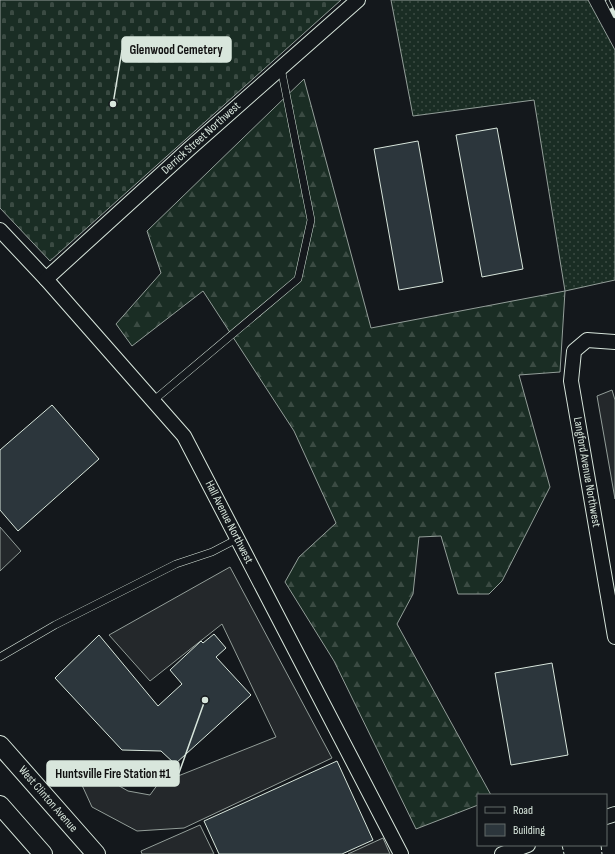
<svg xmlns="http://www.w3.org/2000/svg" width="615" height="854" font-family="'Sofia Sans Condensed',sans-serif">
  <defs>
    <pattern id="grass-dots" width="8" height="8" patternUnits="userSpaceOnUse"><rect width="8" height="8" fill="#1a2d24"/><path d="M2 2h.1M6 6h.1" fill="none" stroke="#3b4b43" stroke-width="1.8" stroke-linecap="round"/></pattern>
    <pattern id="forest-firs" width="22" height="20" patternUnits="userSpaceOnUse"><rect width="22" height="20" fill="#1a2d24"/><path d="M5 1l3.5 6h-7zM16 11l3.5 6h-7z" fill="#3b4b43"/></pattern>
    <pattern id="cemetery-stones" width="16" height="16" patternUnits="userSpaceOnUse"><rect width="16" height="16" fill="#1a2d24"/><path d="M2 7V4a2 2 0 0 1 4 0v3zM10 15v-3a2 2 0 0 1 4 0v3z" fill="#3b4b43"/></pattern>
  </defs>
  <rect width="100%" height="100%" fill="#14181c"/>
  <!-- grass -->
  <path fill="url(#grass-dots)" stroke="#939e99" d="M391,0H588L615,50V280L565,291L534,100L413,116Z"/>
  <!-- forest -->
  <path fill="url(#forest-firs)" stroke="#939e99" d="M304,79L371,328L565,291L560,372L519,375L550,487L502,581L489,594H458L441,536L419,537L413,594L397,624L491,795H478V805L416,829L334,661L285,582L299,557L336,523L294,431L203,291L132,346L116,324L161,273L147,231Z"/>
  <!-- cemetery -->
  <path fill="url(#cemetery-stones)" stroke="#939e99" d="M0,0H341L50,261L0,208Z"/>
  <!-- parking -->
  <g fill="#24282b" stroke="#939e99">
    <path d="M612,390L615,400V499L597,396Z"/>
    <path d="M0,527L21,551L0,571Z"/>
    <path d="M230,567L332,758L184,828L137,831L92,807L81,783L109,780L128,791L150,795L158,784L276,737L222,624L150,681L109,635Z"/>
    <path d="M200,825L214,854H142L141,851Z"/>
    <path d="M383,838L390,854H348Z"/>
  </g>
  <!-- building -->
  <g fill="#2c363c" stroke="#d8e6dc">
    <path d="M497,128L523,269L482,277L456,135Z"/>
    <path d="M418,141L443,282L399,290L374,149Z"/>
    <path d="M52,405L99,459L18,531L0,510V450Z"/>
    <path d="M214,634L226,648L216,657L251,695L175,764L161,751L122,750L55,678L99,635L158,706L182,684L170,670L201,641L203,643Z"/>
    <path d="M552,663L568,755L511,765L495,673Z"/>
    <path d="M337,761L373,840L342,854H219L204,821Z"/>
  </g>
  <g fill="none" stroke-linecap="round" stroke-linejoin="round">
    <defs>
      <g id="service">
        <path d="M153,401L298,279L311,220L281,68"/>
        <path d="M0,657L55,625L176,564L212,552L237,539"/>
      </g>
      <g id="minor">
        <path d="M0,230L46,279L184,436L401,854"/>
        <path d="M46,279L189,149L358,0"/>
        <path d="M615,342L587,340L574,351L571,381L615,637"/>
        <path d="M606,817L615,814"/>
        <path d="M502,854L528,845"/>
      </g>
      <g id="tertiary">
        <path d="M0,745L96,854"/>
        <path d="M0,805L43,854"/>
      </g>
    </defs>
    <!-- service casing -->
    <use href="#service" stroke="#d8e6dc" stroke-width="8"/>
    <!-- minor casing -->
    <use href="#minor" stroke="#d8e6dc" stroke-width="16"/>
    <!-- tertiary casing -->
    <use href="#tertiary" stroke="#d8e6dc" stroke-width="20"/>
    <!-- service -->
    <use href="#service" stroke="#14181c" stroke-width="7"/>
    <!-- minor -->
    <use href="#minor" stroke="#14181c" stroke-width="14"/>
    <!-- tertiary -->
    <use href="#tertiary" stroke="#14181c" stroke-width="18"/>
    <defs>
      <path id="rail" d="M607,0L615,16"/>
    </defs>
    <!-- rail casing -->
    <use href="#rail" stroke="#d8e6dc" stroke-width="4.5"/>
    <!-- rail -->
    <use href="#rail" stroke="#14181c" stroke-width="3" stroke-dasharray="9" stroke-linecap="butt"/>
    <!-- fence -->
    <g stroke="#d8e6dc" stroke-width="1" stroke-dasharray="5 2" stroke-linecap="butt">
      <path d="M562,845L564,854"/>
      <path d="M601,845L602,854"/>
    </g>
  </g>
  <g text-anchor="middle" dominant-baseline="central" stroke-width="3" stroke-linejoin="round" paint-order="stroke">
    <!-- street labels -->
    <g font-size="12" fill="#d8e6dc" stroke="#14181c">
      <text transform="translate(201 138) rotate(-42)">Derrick Street Northwest</text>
      <text transform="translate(587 472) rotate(80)">Langford Avenue Northwest</text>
      <text transform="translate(229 522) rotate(63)">Hall Avenue Northwest</text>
      <text transform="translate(48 799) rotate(49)">West Clinton Avenue</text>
    </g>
  </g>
  <!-- callouts -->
  <path fill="none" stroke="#d8e6dc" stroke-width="1.5" d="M113 104L122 50M205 700L179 773"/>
  <g fill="#d8e6dc" stroke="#14181c" stroke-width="1.5">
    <circle cx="113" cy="104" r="4"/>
    <circle cx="205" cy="700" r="4"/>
  </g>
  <g fill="#d8e6dc" stroke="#d8e6dc" stroke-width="1.5">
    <rect x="122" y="37" width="109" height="25" rx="4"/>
    <rect x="47" y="761" width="132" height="25" rx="4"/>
  </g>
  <g font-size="13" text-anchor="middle" font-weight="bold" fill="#111">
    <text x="176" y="54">Glenwood Cemetery</text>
    <text x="113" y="778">Huntsville Fire Station #1</text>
  </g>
  <!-- legend -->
  <rect x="477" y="794" width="130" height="52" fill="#14181c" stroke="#626a69"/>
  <rect x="485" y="807" width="20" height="6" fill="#14181c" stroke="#626a69"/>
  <text x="513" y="814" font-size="12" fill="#d8e6dc">Road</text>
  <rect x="485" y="824" width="20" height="12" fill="#2c363c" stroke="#626a69"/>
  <text x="513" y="834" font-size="12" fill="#d8e6dc">Building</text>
</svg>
